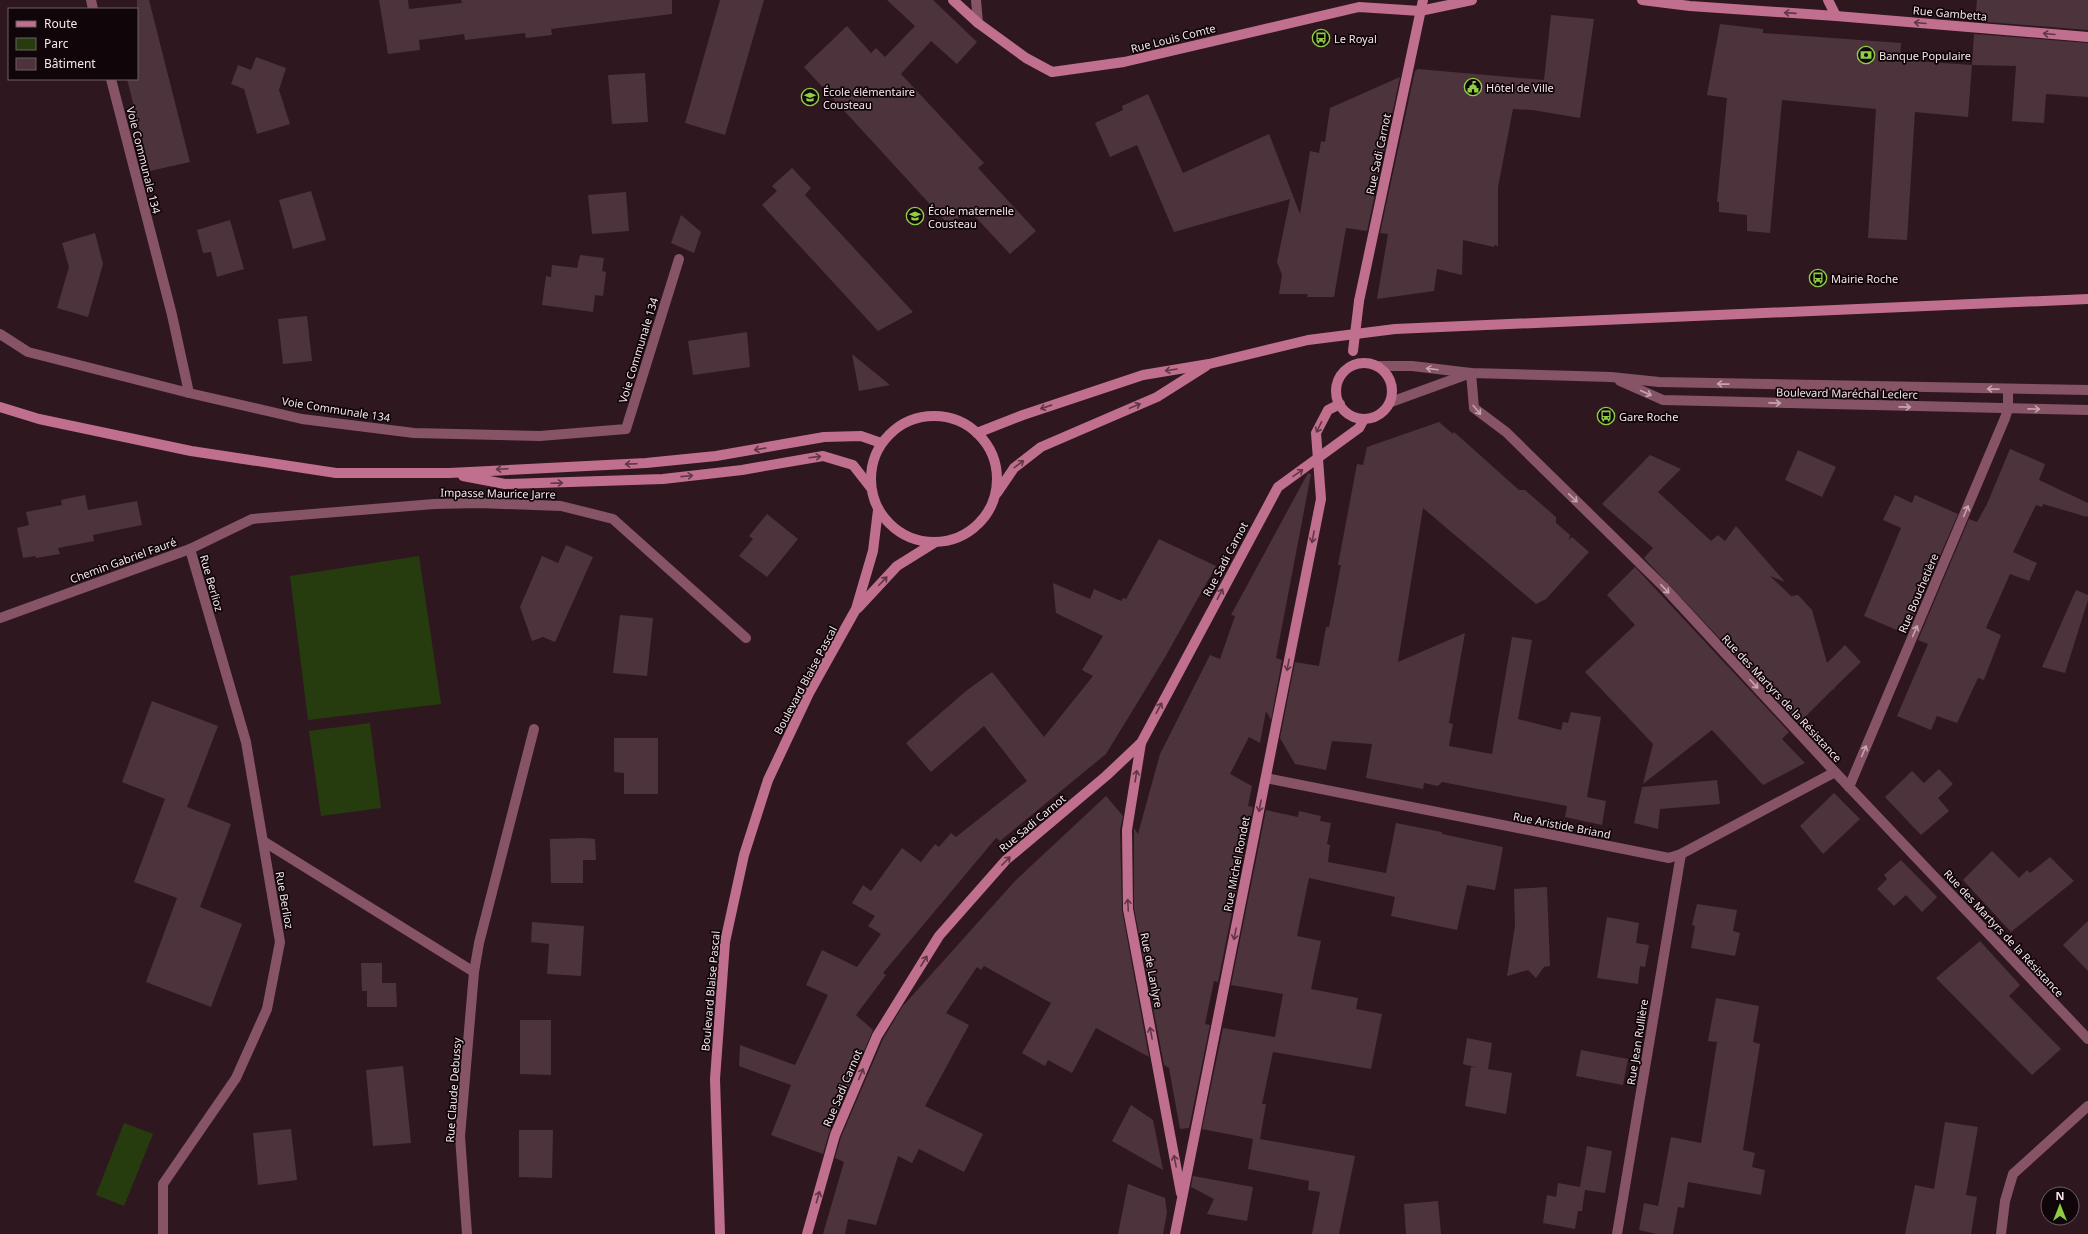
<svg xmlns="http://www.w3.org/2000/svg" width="2088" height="1234" font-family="'Noto Sans',sans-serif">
  <rect width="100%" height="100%" fill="#2f1720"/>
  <!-- park -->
  <g fill="#263c0e">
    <path d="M419,556L441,704L308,720L290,576Z"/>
    <path d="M370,723L381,808L321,816L309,731Z"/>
    <path d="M124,1123L153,1134L124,1206L96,1195Z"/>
  </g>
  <!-- building -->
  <g fill="#4d333c">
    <path d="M137,0H149L190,162L150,171L127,79H137Z"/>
    <path d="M379,0H408L409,9L462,3L461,0H672V14L551,29L552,35L526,38L525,33L465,40L464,34L419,40L420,50L388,54Z"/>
    <path d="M720,0H764L725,135L685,123Z"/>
    <path d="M887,0H933L977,42L957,64L931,41L901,74L984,163L978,168L1036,231L1010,254L968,209L950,226L804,67L847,26L871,53L876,48L885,57L915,26Z"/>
    <path d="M1977,0H2088V30L1975,21Z"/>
    <path d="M1551,15L1594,19L1580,118L1532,110L1513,109L1498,187V246L1494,245V247L1463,240L1462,275L1437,269L1434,291L1377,299L1388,234L1380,233L1415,71L1418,69L1544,80Z"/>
    <path d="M1720,24L1763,29V33L1901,43L1900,60L1972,65L1968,117L1915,112L1907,240L1868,238L1876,109L1782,100L1770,233L1747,231V215L1719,212V202H1717L1727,98L1707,95Z"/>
    <path d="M1974,34L2088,43V97L2046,94L2044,123L2012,121L2016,66L1972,65Z"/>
    <path d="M256,57L286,68L279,90L290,124L257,134L244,89L231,84L238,65L251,70Z"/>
    <path d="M645,73L648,122L612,124L608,75Z"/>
    <path d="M1400,77L1367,231L1346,228L1334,297H1307L1308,294H1279L1282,275L1277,262L1290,199L1174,232L1137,145L1110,157L1095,123L1123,110L1122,106L1148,94L1183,173L1269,134L1300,214L1310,151L1319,153L1321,141L1325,142L1330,108Z"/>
    <path d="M792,168L811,188L805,195L913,312L878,331L762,205L777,191L772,186Z"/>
    <path d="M311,191L326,240L293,249L279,200Z"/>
    <path d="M626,192L629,231L592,234L588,195Z"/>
    <path d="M681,215L701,232L694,253L671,243Z"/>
    <path d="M230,220L244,269L217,277L211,252L203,253L197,230Z"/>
    <path d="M95,233L103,264L88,317L57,308L69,267L62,243Z"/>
    <path d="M580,255L604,258L602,271L606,272L603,296L595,295L593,312L542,305L546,276L551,277L552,265L577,268Z"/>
    <path d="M307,316L312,361L283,364L278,319Z"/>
    <path d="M747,332L750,367L693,375L688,341Z"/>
    <path d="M852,354L890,385L859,391Z"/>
    <path d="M1439,422L1453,434L1454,432L1519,490H1525L1556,517V523L1570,535L1569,540L1572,537L1589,552L1546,599L1536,604L1423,508L1398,662L1465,633L1449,723L1453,724L1449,746L1492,754L1512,637L1532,640L1518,719L1561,730L1563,722L1568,723L1571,712L1601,717L1587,797L1606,801L1602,825L1565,817L1567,806L1442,782L1438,786L1424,783L1423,789L1366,778L1372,744L1332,741L1326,770L1295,764L1280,738L1295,662L1319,666L1326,627H1329L1341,565H1338L1357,464L1363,465L1367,447Z"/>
    <path d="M2010,449L2045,464L2039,480L2088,503V515L2087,517L2043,504L2042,507L2036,505L2013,552L2037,563L2029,581L2010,574L1986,628L2001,635L1984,680L1978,678L1957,723L1937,716L1931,730L1897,716L1928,644L1918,640L1969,519L1977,522L1987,504Z"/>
    <path d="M1798,450L1836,467L1822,497L1785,480Z"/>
    <path d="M1650,455L1681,469L1658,492L1711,541L1718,535L1725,541L1736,526L1785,582L1770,576L1791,596L1798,595L1812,610L1827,663L1845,645L1861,662L1834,688L1835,690L1833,689L1799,723L1644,558L1653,548L1602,504Z"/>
    <path d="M1308,473L1311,474L1276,658L1282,660L1271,720L1266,711L1260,743L1249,737L1230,774L1252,786L1248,806L1253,807L1218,982L1214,981L1205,1024L1210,1025L1189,1128L1180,1129L1169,1068L1164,1065L1134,908V828L1138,834L1160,754L1210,655L1220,659L1235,616L1231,615Z"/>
    <path d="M85,495L88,510L137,501L142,525L93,535L94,541L58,548L60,554L36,558L35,556L23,558L17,528L29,525L26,512L62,505L61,500Z"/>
    <path d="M1895,495L1912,503L1915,495L1958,514L1906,634L1864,616L1901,528L1883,520Z"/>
    <path d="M767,514L798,539L767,577L739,556L753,539L749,536Z"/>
    <path d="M1159,539L1216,566L1164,659L1106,754L1000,841L996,838L883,973L886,975L856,1015L873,1030L829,1133L823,1154L771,1135L791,1085L739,1066L740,1045L795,1065L828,995L806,985L822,950L857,967L881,934L868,926L875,916L852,903L863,885L871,891L902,848L921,862L935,844L939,847L951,833L956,837L1027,781L984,726L931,772L906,743L966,691L992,672L1044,737L1093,676L1082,670L1103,636L1056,613L1053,583L1090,599L1094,589L1121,601L1123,598L1126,599Z"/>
    <path d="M566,545L593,557L555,642L543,637L532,641L520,607L542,556L558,563Z"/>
    <path d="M1635,567L1789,732L1782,739L1805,763L1763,785L1712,730L1643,784L1653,744L1585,672L1635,625L1607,595Z"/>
    <path d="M2076,590L2088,595V600L2065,673L2042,667Z"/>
    <path d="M620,615L653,618L647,676L613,673Z"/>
    <path d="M152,701L218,726L187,807L231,824L200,907L242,924L211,1007L146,982L177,898L134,882L165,799L122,782Z"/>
    <path d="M614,738H658V794H624V773L614,772Z"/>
    <path d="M1939,769L1953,784L1938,798L1949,811L1921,835L1885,797L1912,771L1924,783Z"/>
    <path d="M1717,780L1720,804L1660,809L1658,829L1634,823L1642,787Z"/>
    <path d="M1834,793L1860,819L1823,854L1800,826Z"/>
    <path d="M1106,796L1123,816L1120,830L1122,910L1149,1057L1096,1028L1072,1073L1048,1060L1045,1066L1022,1053L1051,1003L984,966L981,970L977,967L946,1013L969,1025L925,1106L983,1134L964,1172L919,1149L912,1163L898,1156L876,1225L848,1219L845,1234H823L844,1162L835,1158L841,1137L883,1039L902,1007L1015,881Z"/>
    <path d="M1266,810L1298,817L1299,811L1321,816L1320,821L1331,823L1327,844L1330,845L1328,862L1386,873L1396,823L1442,832V834L1503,847L1495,890L1467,885L1457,930L1391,916L1395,897L1309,878L1297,936L1321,941L1311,989L1358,998L1356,1009L1382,1014L1371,1069L1273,1052L1262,1104H1266L1260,1139L1355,1156L1339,1234H1312L1320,1192L1308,1190L1309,1181L1248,1169L1253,1139L1202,1129L1223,1028L1275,1037L1283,994L1231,985Z"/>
    <path d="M583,838L595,839L596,860H583V883H551L550,839Z"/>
    <path d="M1992,851L2019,878L2027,870L2030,873L2050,857L2074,881L2011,932L1963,880Z"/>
    <path d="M1901,860L1937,897L1922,912L1906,895L1894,906L1877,889L1887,879L1884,875Z"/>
    <path d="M1547,887L1550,966L1544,967L1536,978L1528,970L1507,976L1515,926L1514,889Z"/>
    <path d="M1697,904L1737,910L1733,931L1740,933L1735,956L1691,948L1695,926L1692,925Z"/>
    <path d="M1607,917L1639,923L1636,943L1649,945L1645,967L1640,966L1638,984L1597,978Z"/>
    <path d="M2088,921V971L2063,945Z"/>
    <path d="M532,922L584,926L581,976L547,974L549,944L531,942Z"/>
    <path d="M1980,941L2020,985L2009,996L2061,1049L2032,1075L1936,978Z"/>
    <path d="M361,963H382V983H396L397,1007H367V991H362Z"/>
    <path d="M1716,998L1759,1006L1753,1042L1760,1044L1743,1150L1755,1153L1752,1167L1765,1170L1761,1195L1688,1182L1684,1208L1678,1207L1673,1234H1656L1639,1230L1644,1203L1658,1206L1671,1137L1701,1143L1717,1042L1708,1041Z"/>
    <path d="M520,1020H551V1075L520,1074Z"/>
    <path d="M1467,1038L1492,1043L1488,1069L1512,1073L1506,1114L1465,1106L1471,1067L1478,1068L1463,1064Z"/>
    <path d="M1581,1050L1628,1059L1623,1085L1576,1076Z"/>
    <path d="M403,1066L411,1143L373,1146L366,1070Z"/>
    <path d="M1131,1105L1153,1120L1163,1170L1112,1141Z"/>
    <path d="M1945,1122L1978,1127L1966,1195L1977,1197L1971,1234H1905L1915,1185L1934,1189Z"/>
    <path d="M291,1129L297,1180L258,1185L253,1133Z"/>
    <path d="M519,1130H553L552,1178L519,1177Z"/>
    <path d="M1587,1146L1612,1151L1605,1193L1585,1190L1582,1211H1578L1575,1229L1543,1223L1547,1195L1556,1197L1558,1183L1580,1187Z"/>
    <path d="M1193,1176L1253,1187L1247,1221L1207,1214L1214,1199L1191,1187Z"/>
    <path d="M1128,1184L1165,1198L1167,1213L1163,1234H1118Z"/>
    <path d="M1438,1201L1441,1234H1406L1404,1204Z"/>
  </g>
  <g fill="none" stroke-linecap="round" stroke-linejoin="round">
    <!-- street -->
    <g stroke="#865466" stroke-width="10">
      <path d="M91,0L93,9"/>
      <path d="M976,0L978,23"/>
      <path d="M111,79L172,315L189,393L302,419L414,433L540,436L626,429L679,259"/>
      <path d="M0,334L28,352L189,393"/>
      <path d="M1377,366H1412L1471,373L1611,377L1659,382L2088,390"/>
      <path d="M1471,373L1474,408L1506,432L1663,586L1835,772L2088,1039"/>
      <path d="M1620,381L1663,400L2088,410"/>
      <path d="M1391,402L1468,374"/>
      <path d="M0,618L190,549L252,519L434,504L479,503L561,506L613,519L746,638"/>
      <path d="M1266,778L1669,858L1681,854L1835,772"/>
      <path d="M1849,787L2005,418L2008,409V390"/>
      <path d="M263,841L474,972"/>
      <path d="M163,1234V1184L236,1078L267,1009L280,942L246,742L190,549"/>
      <path d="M467,1234L460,1136L474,972L479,943L534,729"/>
      <path d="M1617,1234L1681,854"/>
      <path d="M2001,1234L2005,1201L2013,1174L2088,1106"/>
    </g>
    <!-- secondary -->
    <g stroke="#c0708e" stroke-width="10">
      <path d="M953,0L978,23L1026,58L1052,72L1124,62L1359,7L1420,11L1472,0"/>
      <path d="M1642,0L1690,6L1836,16L2088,37"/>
      <path d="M1828,0L1836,16"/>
      <path d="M1359,301L1423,0"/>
      <circle cx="1364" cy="391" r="28"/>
      <path d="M0,407L39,419L191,451L336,473H449L646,463L716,456L824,437L861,436L881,443"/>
      <circle cx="934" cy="479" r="63"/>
      <path d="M977,433L1023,415L1143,375L1209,364L1308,340L1395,329L2088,299"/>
      <path d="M463,476L505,484L663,479L742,470L823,456L853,465L871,488"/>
      <path d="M997,493L1014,468L1041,447L1157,397L1206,366"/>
      <path d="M858,608L897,566L934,543"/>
      <path d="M1141,743L1127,830L1128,909L1181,1193"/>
      <path d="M720,1234L715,1079L725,942L744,855L768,780L809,693L856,609L873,551L878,510"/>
      <path d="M807,1234L835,1135L877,1036L939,936L1006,860L1106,776L1141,743L1278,487L1359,428L1364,419"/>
      <path d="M1175,1234L1321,499L1316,433L1328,410L1340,404"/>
    </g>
    <!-- secondary-bridge -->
    <path stroke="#c0708e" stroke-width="10" d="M1353,351L1359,301"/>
  </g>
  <!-- one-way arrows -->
  <defs><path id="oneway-shaft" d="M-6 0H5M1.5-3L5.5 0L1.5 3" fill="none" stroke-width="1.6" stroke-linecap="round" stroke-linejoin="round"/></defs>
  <g stroke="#5f3645">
    <use href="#oneway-shaft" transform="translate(1790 13) rotate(-176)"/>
    <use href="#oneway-shaft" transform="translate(1920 23) rotate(-175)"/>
    <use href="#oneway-shaft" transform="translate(2049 34) rotate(-175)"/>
    <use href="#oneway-shaft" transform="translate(1171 370) rotate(171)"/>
    <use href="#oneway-shaft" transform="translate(1135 406) rotate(-23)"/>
    <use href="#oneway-shaft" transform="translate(1046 407) rotate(161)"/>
    <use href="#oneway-shaft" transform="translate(1319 427) rotate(116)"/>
    <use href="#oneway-shaft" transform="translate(760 449) rotate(170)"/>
    <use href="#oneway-shaft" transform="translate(815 457) rotate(-7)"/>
    <use href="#oneway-shaft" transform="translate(631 464) rotate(178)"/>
    <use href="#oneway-shaft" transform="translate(1019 464) rotate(-37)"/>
    <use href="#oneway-shaft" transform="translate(502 469) rotate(177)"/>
    <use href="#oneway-shaft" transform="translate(1298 473) rotate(-35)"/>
    <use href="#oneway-shaft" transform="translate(687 476) rotate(-6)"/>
    <use href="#oneway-shaft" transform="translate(557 483) rotate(-2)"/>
    <use href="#oneway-shaft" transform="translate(1313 537) rotate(101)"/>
    <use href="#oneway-shaft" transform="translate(883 581) rotate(-46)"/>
    <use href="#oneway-shaft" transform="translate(1220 594) rotate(-62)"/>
    <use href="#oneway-shaft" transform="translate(1288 665) rotate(101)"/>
    <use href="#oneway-shaft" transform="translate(1159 708) rotate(-62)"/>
    <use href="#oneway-shaft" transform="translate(1136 776) rotate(-81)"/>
    <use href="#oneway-shaft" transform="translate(1260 806) rotate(101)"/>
    <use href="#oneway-shaft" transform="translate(1006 861) rotate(-45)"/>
    <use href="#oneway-shaft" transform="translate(1128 905) rotate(-93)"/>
    <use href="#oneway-shaft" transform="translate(1235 934) rotate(101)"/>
    <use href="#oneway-shaft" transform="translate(924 961) rotate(-58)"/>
    <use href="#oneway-shaft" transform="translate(1151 1033) rotate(-101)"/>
    <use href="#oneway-shaft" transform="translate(861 1074) rotate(-67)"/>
    <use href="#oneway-shaft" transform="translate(1175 1161) rotate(-101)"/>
    <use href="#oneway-shaft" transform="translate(818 1197) rotate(-74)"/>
  </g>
  <g stroke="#c4a4af">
    <use href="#oneway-shaft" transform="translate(1432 369) rotate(-173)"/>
    <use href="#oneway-shaft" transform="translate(1723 384) rotate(-179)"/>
    <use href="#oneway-shaft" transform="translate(1993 389) rotate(-179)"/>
    <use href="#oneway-shaft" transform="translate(1646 393) rotate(24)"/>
    <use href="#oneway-shaft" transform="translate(1775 403) rotate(1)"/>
    <use href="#oneway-shaft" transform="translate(1905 407) rotate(1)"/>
    <use href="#oneway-shaft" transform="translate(2034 409) rotate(1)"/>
    <use href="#oneway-shaft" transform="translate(1477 410) rotate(50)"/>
    <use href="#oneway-shaft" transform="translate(1573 498) rotate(44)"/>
    <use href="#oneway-shaft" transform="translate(1966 511) rotate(-67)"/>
    <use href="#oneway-shaft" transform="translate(1665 589) rotate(47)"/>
    <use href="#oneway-shaft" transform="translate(1915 631) rotate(-67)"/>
    <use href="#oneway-shaft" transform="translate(1754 684) rotate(47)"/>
    <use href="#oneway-shaft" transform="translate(1864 751) rotate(-67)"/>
  </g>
  <!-- icons -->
  <defs>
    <symbol id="bus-ring" viewBox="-11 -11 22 22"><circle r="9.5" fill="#10060a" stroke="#8dce44" stroke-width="1.5"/><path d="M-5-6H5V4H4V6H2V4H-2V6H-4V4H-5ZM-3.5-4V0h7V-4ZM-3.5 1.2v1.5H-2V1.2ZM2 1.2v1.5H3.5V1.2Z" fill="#8dce44"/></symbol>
    <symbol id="bank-ring" viewBox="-11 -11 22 22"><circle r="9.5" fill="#10060a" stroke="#8dce44" stroke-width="1.5"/><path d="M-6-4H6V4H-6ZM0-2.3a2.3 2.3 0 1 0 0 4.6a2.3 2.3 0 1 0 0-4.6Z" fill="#8dce44"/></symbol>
    <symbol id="civic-ring" viewBox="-11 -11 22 22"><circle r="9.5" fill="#10060a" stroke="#8dce44" stroke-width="1.5"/><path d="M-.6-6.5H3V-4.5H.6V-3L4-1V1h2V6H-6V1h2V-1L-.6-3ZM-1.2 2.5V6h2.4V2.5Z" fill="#8dce44"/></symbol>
    <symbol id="school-ring" viewBox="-11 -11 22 22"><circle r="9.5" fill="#10060a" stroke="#8dce44" stroke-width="1.5"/><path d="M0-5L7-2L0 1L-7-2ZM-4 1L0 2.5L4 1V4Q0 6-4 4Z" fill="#8dce44"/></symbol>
  </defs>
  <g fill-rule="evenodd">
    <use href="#bus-ring" x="1311" y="28" width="20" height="20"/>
    <use href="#bank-ring" x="1856" y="45" width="20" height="20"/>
    <use href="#civic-ring" x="1463" y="77" width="20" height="20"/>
    <use href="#school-ring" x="800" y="87" width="20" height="20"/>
    <use href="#school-ring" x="905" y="206" width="20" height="20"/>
    <use href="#bus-ring" x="1808" y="268" width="20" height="20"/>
    <use href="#bus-ring" x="1596" y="406" width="20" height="20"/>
  </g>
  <g text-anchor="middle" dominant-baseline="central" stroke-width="3.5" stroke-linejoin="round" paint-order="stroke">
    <!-- street labels -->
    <g font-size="11" fill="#f6e5ea" stroke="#10060a">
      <text transform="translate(1950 13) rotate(5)">Rue Gambetta</text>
      <text transform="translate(1173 38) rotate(-14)">Rue Louis Comte</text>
      <text transform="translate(1378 154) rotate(-78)">Rue Sadi Carnot</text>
      <text transform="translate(144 160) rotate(76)">Voie Communale 134</text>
      <text transform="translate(638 350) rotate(-73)">Voie Communale 134</text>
      <text transform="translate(1847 393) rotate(1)">Boulevard Maréchal Leclerc</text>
      <text transform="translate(336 409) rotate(9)">Voie Communale 134</text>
      <text transform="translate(498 493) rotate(1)">Impasse Maurice Jarre</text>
      <text transform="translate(1225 559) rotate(-62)">Rue Sadi Carnot</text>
      <text transform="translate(123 560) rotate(-20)">Chemin Gabriel Fauré</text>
      <text transform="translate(212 583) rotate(74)">Rue Berlioz</text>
      <text transform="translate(1918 593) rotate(-67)">Rue Bouchetière</text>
      <text transform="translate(805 680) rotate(-62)">Boulevard Blaise Pascal</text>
      <text transform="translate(1782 698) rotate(47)">Rue des Martyrs de la Résistance</text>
      <text transform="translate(1032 823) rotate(-40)">Rue Sadi Carnot</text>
      <text transform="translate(1562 825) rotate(11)">Rue Aristide Briand</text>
      <text transform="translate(1236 864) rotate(-79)">Rue Michel Rondet</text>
      <text transform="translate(285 900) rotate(80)">Rue Berlioz</text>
      <text transform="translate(2004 933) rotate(47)">Rue des Martyrs de la Résistance</text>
      <text transform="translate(1152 970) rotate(79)">Rue de Lanlyre</text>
      <text transform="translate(710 991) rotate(-85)">Boulevard Blaise Pascal</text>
      <text transform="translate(1637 1042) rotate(-81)">Rue Jean Rullière</text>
      <text transform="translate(842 1088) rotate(-67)">Rue Sadi Carnot</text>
      <text transform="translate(453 1090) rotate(-86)">Rue Claude Debussy</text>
    </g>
    <!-- poi labels -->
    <g font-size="11" fill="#f6e5ea" stroke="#10060a" text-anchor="start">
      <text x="1334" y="38">Le Royal</text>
      <text x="1879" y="55">Banque Populaire</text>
      <text x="1486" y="87">Hôtel de Ville</text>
      <text x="823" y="91">École élémentaire<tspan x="823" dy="13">Cousteau</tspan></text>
      <text x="928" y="210">École maternelle<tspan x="928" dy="13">Cousteau</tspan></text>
      <text x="1831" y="278">Mairie Roche</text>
      <text x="1619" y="416">Gare Roche</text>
    </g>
  </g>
  <!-- legend -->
  <rect x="8" y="8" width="130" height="72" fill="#10060a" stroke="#6c5f64"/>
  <rect x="16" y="21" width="20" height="6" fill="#c0708e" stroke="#6c5f64"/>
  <text x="44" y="28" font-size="12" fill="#f6e5ea">Route</text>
  <rect x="16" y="38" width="20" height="12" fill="#263c0e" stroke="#6c5f64"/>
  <text x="44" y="48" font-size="12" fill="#f6e5ea">Parc</text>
  <rect x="16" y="58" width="20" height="12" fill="#4d333c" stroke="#6c5f64"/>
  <text x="44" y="68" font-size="12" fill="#f6e5ea">Bâtiment</text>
  <!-- north arrow -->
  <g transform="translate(2060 1206)"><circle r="19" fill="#10060a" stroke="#6c5f64"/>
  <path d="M0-3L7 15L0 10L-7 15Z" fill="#8dce44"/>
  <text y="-6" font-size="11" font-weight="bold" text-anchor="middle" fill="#f6e5ea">N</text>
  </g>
</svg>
